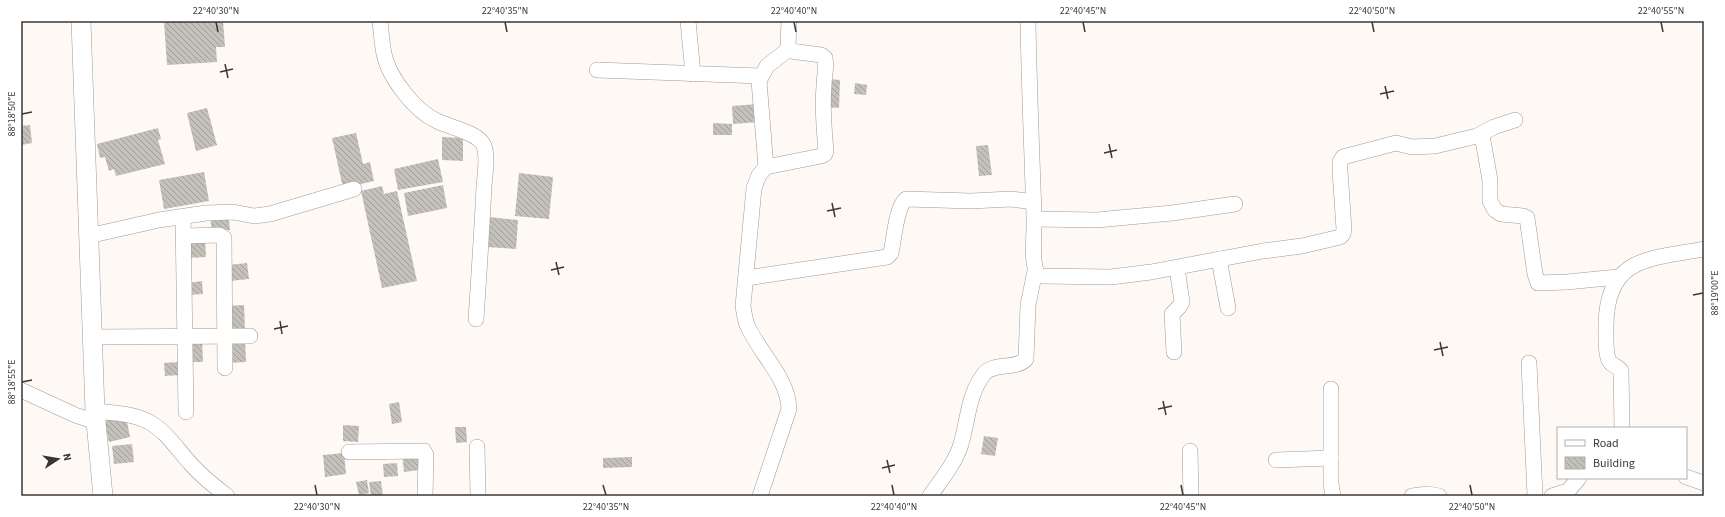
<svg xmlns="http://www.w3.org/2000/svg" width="1725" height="517" font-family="'Source Sans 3',sans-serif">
  <defs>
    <pattern id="building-back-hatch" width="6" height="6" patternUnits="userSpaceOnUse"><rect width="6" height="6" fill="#c4c1bb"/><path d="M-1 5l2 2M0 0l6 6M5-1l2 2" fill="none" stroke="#a09e99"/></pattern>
  </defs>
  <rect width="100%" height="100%" fill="#fff9f6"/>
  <!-- building -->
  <g fill="url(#building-back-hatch)">
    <path d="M164,21H223L225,47H216L217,62L167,65Z"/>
    <path d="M829,79L840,80L839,108L827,107Z"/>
    <path d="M855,83L867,85L866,95L854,94Z"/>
    <path d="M757,104L758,122L733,124L732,106Z"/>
    <path d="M207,108L217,145L196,151L187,113Z"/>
    <path d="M713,123L732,124V135H713Z"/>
    <path d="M30,125L32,143L21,145V126Z"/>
    <path d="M158,128L161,139L158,140L165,164L116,176L114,169L109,171L105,157L100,158L97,144Z"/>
    <path d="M356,133L363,164L370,162L374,181L343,188L332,138Z"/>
    <path d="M442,137L463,138V161L442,160Z"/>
    <path d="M988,145L992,175L979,176L976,146Z"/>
    <path d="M438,159L443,182L398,190L394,169Z"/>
    <path d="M204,172L209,201L164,209L159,180Z"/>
    <path d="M519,173L553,177L549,219L515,216Z"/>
    <path d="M443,185L447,208L408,216L404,193Z"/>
    <path d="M382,186L384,194L397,191L417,281L382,288L361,191Z"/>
    <path d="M228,214L230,230L212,232L210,216Z"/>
    <path d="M489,217L518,220L516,249L486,247Z"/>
    <path d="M205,239L206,257L188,258L187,240Z"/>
    <path d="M247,263L249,279L230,281L228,265Z"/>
    <path d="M202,281L203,294L189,295L188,283Z"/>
    <path d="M244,305L245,329L228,330L227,306Z"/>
    <path d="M188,338H202L203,362H190Z"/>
    <path d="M245,338L246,362L227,363L226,339Z"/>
    <path d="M179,362L180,375L165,376L164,363Z"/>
    <path d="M399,402L402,422L392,424L389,404Z"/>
    <path d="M126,416L130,437L109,442L104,421Z"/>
    <path d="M343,425L359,426L358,442L343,441Z"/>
    <path d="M455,427H466L467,442L456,443Z"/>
    <path d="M984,436L998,438L995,456L981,454Z"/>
    <path d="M132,444L134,462L114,464L112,446Z"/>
    <path d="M417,451L419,470L404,472L402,452Z"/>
    <path d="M344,453L346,474L325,477L323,455Z"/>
    <path d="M632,457V467L603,468V458Z"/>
    <path d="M397,463L398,476L384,477L383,464Z"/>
    <path d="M367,480L369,493L359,495L356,482Z"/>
    <path d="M381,481L383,496H371L369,482Z"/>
  </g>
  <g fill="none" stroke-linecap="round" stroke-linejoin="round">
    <defs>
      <g id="minor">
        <path d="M380,21C381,32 382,43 384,54C389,78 415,111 437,121C449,127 480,133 484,146C488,157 485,174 484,186C482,230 479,274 476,319"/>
        <path d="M688,21L693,74"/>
        <path d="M1028,21C1029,86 1032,152 1034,217C1035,232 1030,263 1038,275L1041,276L1111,277L1151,272L1263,251L1302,246L1340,237L1343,234L1344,229L1340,171V162L1343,157L1396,143L1412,147L1435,146L1477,136L1494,127L1515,120"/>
        <path d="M597,70L761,76"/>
        <path d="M1482,135L1490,180V201L1495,210L1501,214L1523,216L1527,218L1535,274L1538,283L1567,282L1618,277"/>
        <path d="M766,167L759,81L767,66L789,49"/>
        <path d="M183,217L186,412"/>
        <path d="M1035,219L1097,220L1172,213L1235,204"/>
        <path d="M88,236L159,220L206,213L233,212L254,216L270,214L354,189"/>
        <path d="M184,236L219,235L224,238L225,368"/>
        <path d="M1219,259L1228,308"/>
        <path d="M746,278L887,257L891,253C894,240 896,207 906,199L971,201L1011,199L1034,202"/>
        <path d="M92,337L250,336"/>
        <path d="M1174,352L1172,314L1180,306L1182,302L1177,268"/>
        <path d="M1529,363L1535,496"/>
        <path d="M1331,389V484L1333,496"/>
        <path d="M21,390L75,415L96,422"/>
        <path d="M95,411C112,413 133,413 149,422C166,431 177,449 190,463C201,476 214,486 227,496"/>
        <path d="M1622,428L1621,371C1618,366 1613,366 1610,362C1605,356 1606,333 1606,325C1607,256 1650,259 1704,249"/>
        <path d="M477,447L478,496"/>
        <path d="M1190,451L1191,496"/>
        <path d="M349,452L424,451L426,455L425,496"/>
        <path d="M1276,460L1331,458"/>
        <path d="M1686,477L1704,483"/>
        <path d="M760,496L789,409C788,378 761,355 748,327C745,321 744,313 743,306L754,188L759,175L766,167L821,156L825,154L826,151C824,130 822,107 824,86C824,77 827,67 825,58L821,55L791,51L788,46L789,21"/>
        <path d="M930,496C941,480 956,462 961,444C968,421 968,394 984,374C993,362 1016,370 1026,359L1028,305L1035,271"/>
        <path d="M1412,496L1428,494L1439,496"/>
        <path d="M1552,496L1568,491L1579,478"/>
      </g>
      <path id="major" d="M81,21L95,411L103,496"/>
    </defs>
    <!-- minor casing -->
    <use href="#minor" stroke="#a09a96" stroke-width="16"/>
    <!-- major casing -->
    <use href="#major" stroke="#a09a96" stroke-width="20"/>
    <!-- minor -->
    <use href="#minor" stroke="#fff" stroke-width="15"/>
    <!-- major -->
    <use href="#major" stroke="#fff" stroke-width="19"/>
  </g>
  <!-- ticks -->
  <path fill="none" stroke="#3a3836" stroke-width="1.5" d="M216,22L218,32M505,22L507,32M794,22L796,32M1083,22L1085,32M1372,22L1374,32M1661,22L1663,32M225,64L228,78M220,72L233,69M1385,86L1388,99M1380,94L1394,91M22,114L32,112M1109,144L1112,158M1104,153L1117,150M832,203L835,217M827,211L841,208M556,262L559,275M551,270L564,267M1693,295L1703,293M280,321L282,334M274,329L288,326M1440,342L1443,356M1434,350L1448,347M22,382L32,380M1163,401L1166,415M1158,409L1172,406M887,460L890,473M882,468L895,465M315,485L317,495M603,485L606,495M892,485L894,495M1181,485L1183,495M1470,485L1472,495"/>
  <!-- border -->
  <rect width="1725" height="517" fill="none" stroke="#ffffff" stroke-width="44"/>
  <!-- legend -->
  <rect x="1557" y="427" width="130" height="52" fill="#ffffff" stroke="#b0afaf"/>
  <rect x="1565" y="440" width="20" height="6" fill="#ffffff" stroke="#b0afaf"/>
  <text x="1593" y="447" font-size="12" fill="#3a3836">Road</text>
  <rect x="1565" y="457" width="20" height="12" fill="url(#building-back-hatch)" stroke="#b0afaf"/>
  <text x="1593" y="467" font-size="12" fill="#3a3836">Building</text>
  <!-- north arrow -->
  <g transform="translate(58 459) rotate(78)" stroke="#ffffff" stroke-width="3" paint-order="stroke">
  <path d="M0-3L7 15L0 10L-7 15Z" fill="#3a3836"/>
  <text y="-6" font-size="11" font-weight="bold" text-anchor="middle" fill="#3a3836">N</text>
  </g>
  <rect x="22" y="22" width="1681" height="473" fill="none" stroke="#3a3836" stroke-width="1.5"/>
  <g font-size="10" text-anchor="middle" fill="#3a3836">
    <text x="216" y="14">22°40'30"N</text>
    <text x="505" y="14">22°40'35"N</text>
    <text x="794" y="14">22°40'40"N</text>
    <text x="1083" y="14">22°40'45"N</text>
    <text x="1372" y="14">22°40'50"N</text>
    <text x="1661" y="14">22°40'55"N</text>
    <text transform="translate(11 114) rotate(-90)" y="4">88°18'50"E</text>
    <text transform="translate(1714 293) rotate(-90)" y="4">88°19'00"E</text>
    <text transform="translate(11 382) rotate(-90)" y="4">88°18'55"E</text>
    <text x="317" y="510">22°40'30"N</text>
    <text x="606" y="510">22°40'35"N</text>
    <text x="894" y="510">22°40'40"N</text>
    <text x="1183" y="510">22°40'45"N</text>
    <text x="1472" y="510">22°40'50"N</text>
  </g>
</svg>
